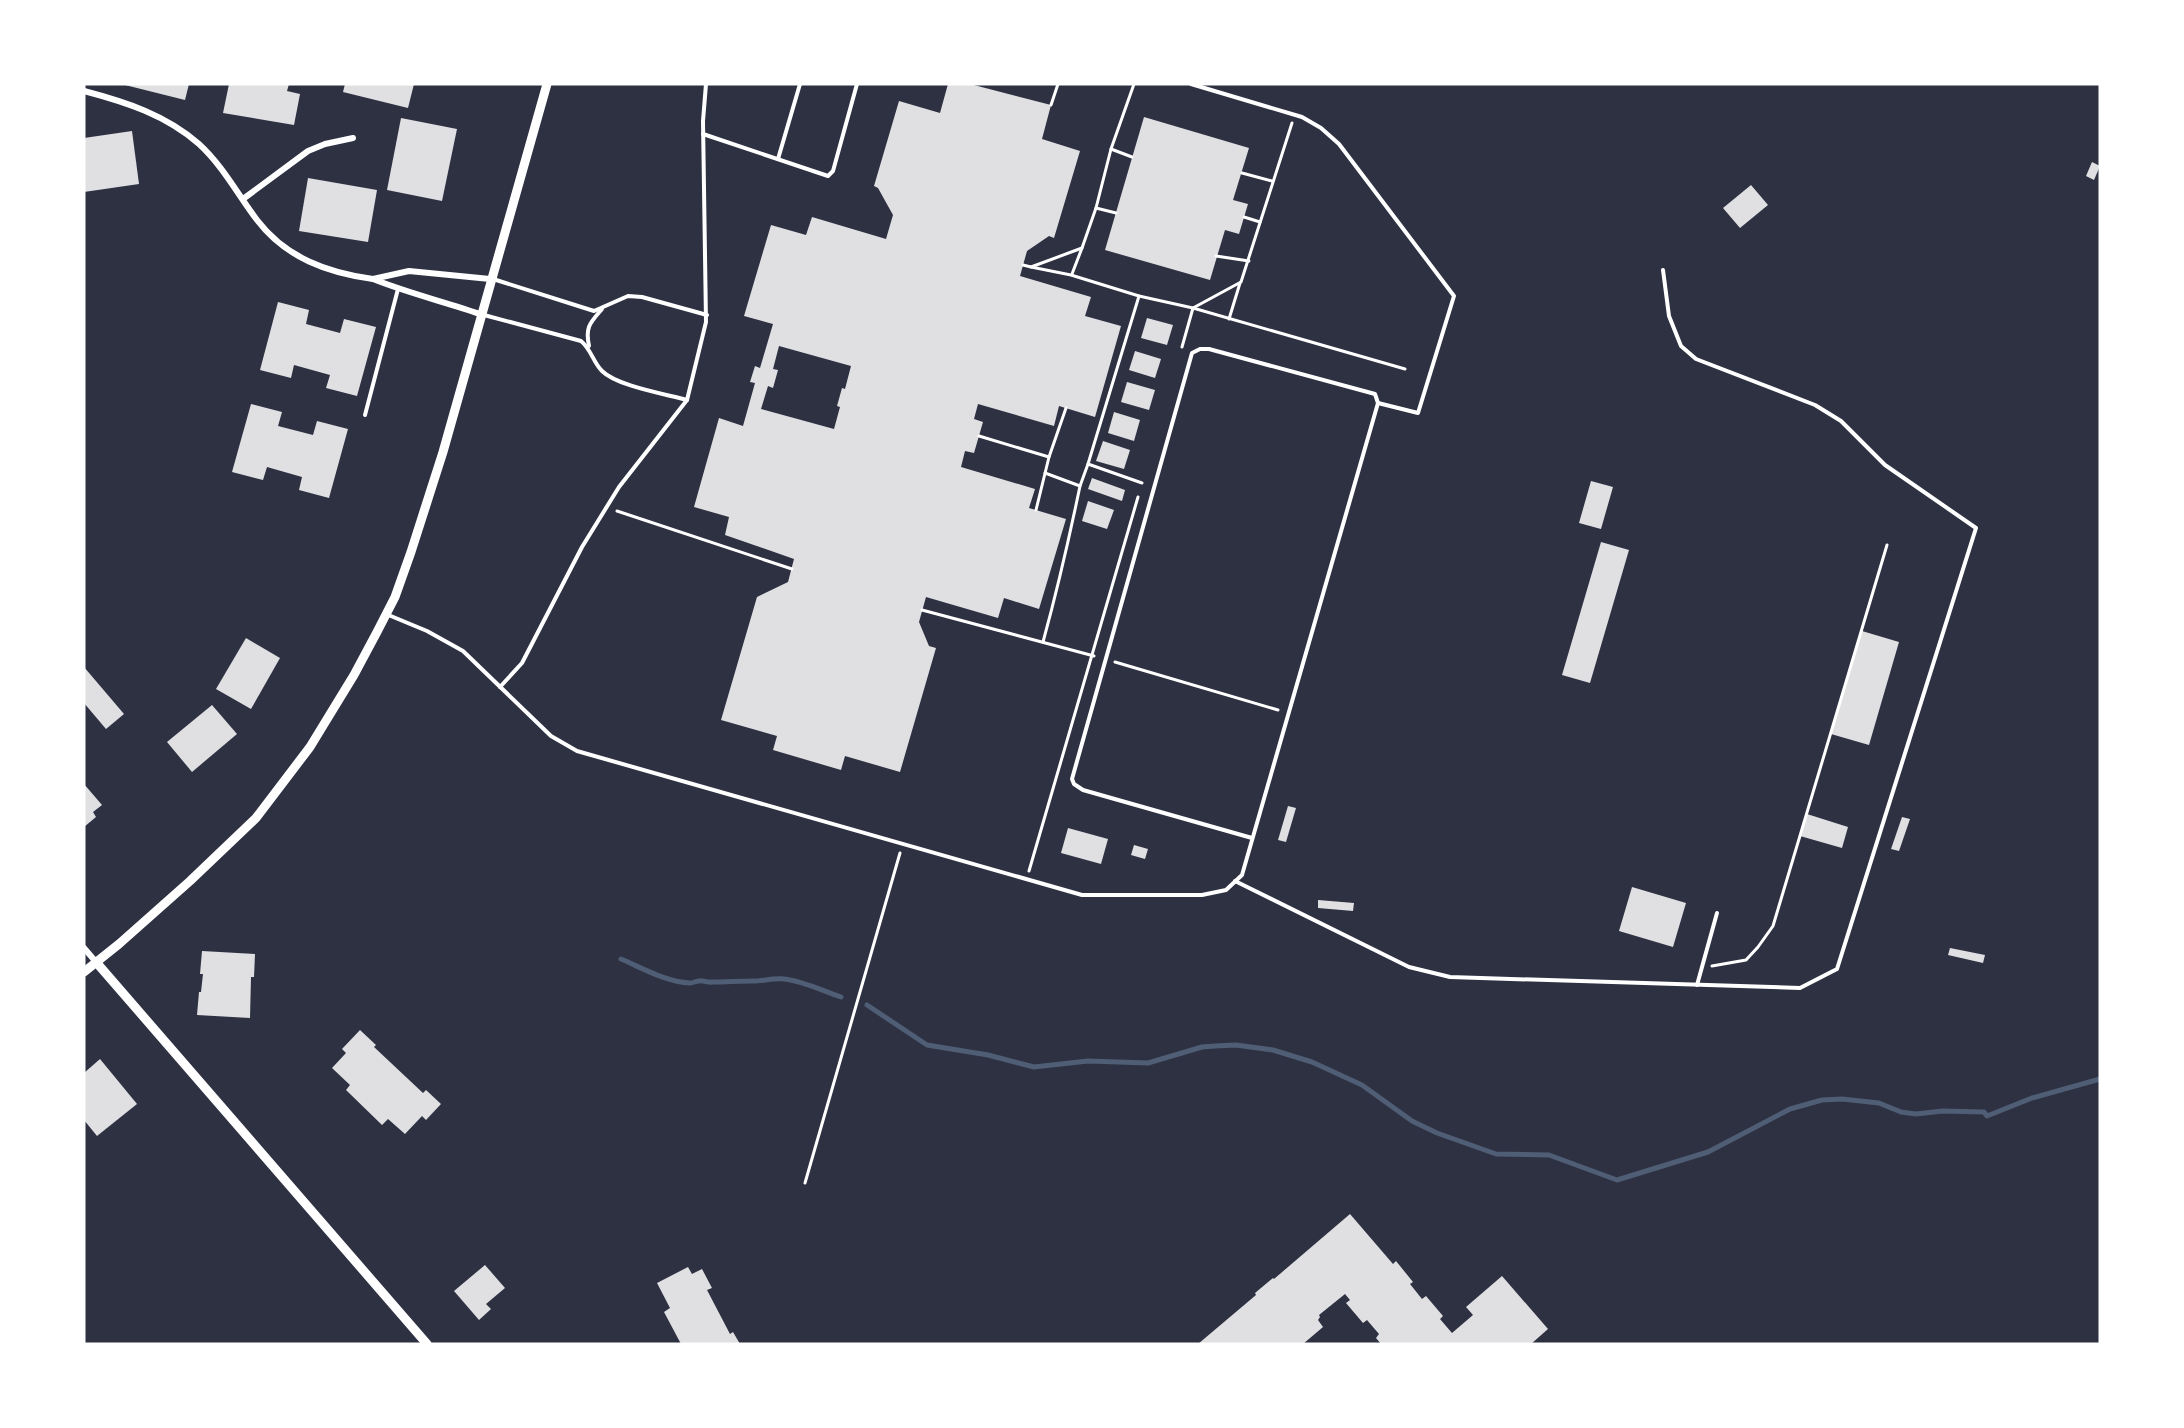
<svg xmlns="http://www.w3.org/2000/svg" width="2184" height="1428" font-family="Quicksand,sans-serif">
  <rect width="100%" height="100%" fill="#2d3142"/>
  <g fill="none" stroke-linecap="round" stroke-linejoin="round">
    <!-- stream -->
    <g stroke="#4f5d75" stroke-width="5">
      <path d="M621,959C642,968 666,982 690,983C693,983 696,981 699,981C703,980 708,983 712,982C726,982 739,981 753,981C763,981 774,978 784,979C803,981 823,991 841,997"/>
      <path d="M867,1005L927,1045L988,1055L1034,1067L1088,1061L1148,1063L1202,1047L1215,1046L1236,1045L1273,1050L1312,1062L1362,1085L1412,1121L1437,1133L1496,1154L1549,1155L1617,1180L1708,1152L1790,1109L1822,1100L1842,1099L1879,1103L1901,1112L1916,1114L1943,1111L1984,1112L1987,1116L2032,1098L2100,1079"/>
    </g>
  </g>
  <!-- building -->
  <g fill="#e0e0e3" fill-rule="evenodd">
    <path d="M121,84H189L185,100Z"/>
    <path d="M229,84H289L287,91L300,94L294,125L223,113Z"/>
    <path d="M345,84H414L408,108L343,92Z"/>
    <path d="M948,84H970L1051,105L1042,139L1080,151L1054,238L1049,236L1027,251L1020,276L1091,297L1085,316L1121,326L1095,417L1059,406L1054,426L978,404L974,419L983,422L974,453L965,451L961,467L1035,489L1029,508L1066,519L1039,609L1004,598L998,618L926,597L919,622L929,646L936,648L900,772L845,756L841,770L773,750L777,736L721,720L757,597L788,582L794,559L725,535L729,517L694,507L719,418L743,426L755,383L750,382L755,366L760,368L773,324L744,316L771,225L806,235L812,217L886,239L893,215L878,188L874,186L899,101L940,113ZM779,346L851,366L845,389L842,388L837,406L840,407L834,429L761,409L768,386L773,388L778,370L773,369Z"/>
    <path d="M1144,117L1249,148L1233,200L1248,204L1239,234L1225,230L1210,280L1105,250Z"/>
    <path d="M401,118L457,129L442,201L387,190Z"/>
    <path d="M132,131L139,184L84,192V138Z"/>
    <path d="M2092,162L2100,166L2094,180L2086,176Z"/>
    <path d="M308,178L377,190L368,242L299,231Z"/>
    <path d="M1751,185L1768,205L1740,228L1723,208Z"/>
    <path d="M278,302L309,310L306,324L340,333L344,319L376,327L357,396L326,388L330,375L294,365L291,378L260,370Z"/>
    <path d="M1147,318L1173,325L1167,345L1141,338Z"/>
    <path d="M1135,351L1161,359L1155,378L1129,370Z"/>
    <path d="M1127,382L1155,390L1149,410L1121,402Z"/>
    <path d="M251,404L282,412L278,426L313,435L317,421L348,429L329,498L299,490L302,477L267,467L263,480L232,472Z"/>
    <path d="M1114,412L1140,420L1134,441L1108,433Z"/>
    <path d="M1103,441L1130,450L1124,469L1096,461Z"/>
    <path d="M1092,478L1125,490L1122,501L1088,489Z"/>
    <path d="M1591,481L1613,487L1601,529L1579,523Z"/>
    <path d="M1088,501L1114,510L1107,529L1082,521Z"/>
    <path d="M1601,542L1629,550L1590,683L1562,675Z"/>
    <path d="M1862,631L1899,642L1869,745L1831,734Z"/>
    <path d="M246,638L280,658L251,709L216,689Z"/>
    <path d="M84,667L124,714L106,729L84,703Z"/>
    <path d="M212,705L237,734L192,772L167,742Z"/>
    <path d="M84,784L102,805L93,812L96,817L84,827Z"/>
    <path d="M1288,806L1296,808L1286,842L1278,840Z"/>
    <path d="M1807,814L1848,827L1842,848L1800,836Z"/>
    <path d="M1902,817L1910,819L1899,851L1891,849Z"/>
    <path d="M1068,828L1108,839L1101,864L1061,853Z"/>
    <path d="M1134,845L1148,849L1145,859L1131,855Z"/>
    <path d="M1632,887L1686,903L1673,947L1619,931Z"/>
    <path d="M1318,900L1354,903L1353,911L1318,908Z"/>
    <path d="M1950,948L1985,955L1983,963L1948,955Z"/>
    <path d="M202,951L255,954L254,977H251L250,1018L197,1015L199,992H201L203,974H200Z"/>
    <path d="M360,1030L376,1045L374,1047L423,1093L426,1090L441,1104L426,1120L422,1116L405,1134L388,1119L382,1125L346,1090L350,1085L332,1068L346,1053L342,1049Z"/>
    <path d="M100,1059L137,1104L97,1136L84,1120V1073Z"/>
    <path d="M1350,1214L1393,1264L1396,1261L1413,1282L1410,1284L1422,1299L1426,1296L1443,1316L1440,1319L1452,1333L1473,1315L1466,1307L1502,1276L1548,1329L1531,1344H1381L1376,1338L1379,1334L1367,1320L1363,1323L1346,1303L1350,1300L1345,1294L1319,1315L1320,1317L1318,1320L1323,1327L1303,1344H1198L1256,1295L1255,1293L1273,1278L1274,1279Z"/>
    <path d="M485,1265L505,1288L486,1304L491,1309L479,1320L454,1291Z"/>
    <path d="M688,1267L692,1274L702,1269L712,1288L707,1290L730,1334L733,1332L740,1344H681L664,1312L670,1308L657,1283Z"/>
  </g>
  <g fill="none" stroke-linecap="round" stroke-linejoin="round">
    <!-- path -->
    <g stroke="#fff" stroke-width="3">
      <path d="M1051,105L1058,84"/>
      <path d="M1111,149L1132,157"/>
      <path d="M1242,173L1272,181"/>
      <path d="M1096,208L1111,149L1134,84"/>
      <path d="M1244,217L1260,222"/>
      <path d="M1216,256L1249,261"/>
      <path d="M1023,265L1031,267L1082,248L1096,208L1116,213"/>
      <path d="M1031,267L1071,275L1139,296L1193,308L1241,282L1292,123"/>
      <path d="M1072,274L1082,248"/>
      <path d="M1229,319L1240,283"/>
      <path d="M1182,347L1193,308L1405,369"/>
      <path d="M979,436L1049,457L1066,408"/>
      <path d="M1088,464L1139,296"/>
      <path d="M1045,473L1080,486L1088,464L1142,483"/>
      <path d="M1036,510L1049,457"/>
      <path d="M617,511L792,569"/>
      <path d="M922,610L1094,656"/>
      <path d="M1043,642C1057,591 1069,539 1080,486"/>
      <path d="M1115,662L1278,710"/>
      <path d="M1029,871L1138,497"/>
      <path d="M1712,966L1746,960L1758,947L1773,926L1887,545"/>
      <path d="M805,1183L900,853"/>
    </g>
    <!-- service -->
    <g stroke="#fff" stroke-width="4">
      <path d="M703,134L828,176L833,171L857,84"/>
      <path d="M778,159L800,84"/>
      <path d="M493,279L594,311L628,296L642,297L707,315"/>
      <path d="M484,315L581,341C591,349 593,362 602,371C617,386 665,394 687,400"/>
      <path d="M589,346C585,327 590,323 602,309"/>
      <path d="M365,415L398,289"/>
      <path d="M386,614L427,631L463,651L551,736L577,751L1082,895H1202L1226,890L1242,875L1378,403L1418,413L1454,296L1339,144L1321,128L1302,117L1191,84"/>
      <path d="M500,687L522,663L582,547L619,487L687,400L706,322L703,121L706,84"/>
      <path d="M1252,838L1083,790L1074,784L1072,779L1192,353L1200,349H1209L1375,394L1378,403"/>
      <path d="M1235,881L1409,967L1450,977L1800,988L1837,969L1976,528L1885,465L1841,421L1815,405L1696,359L1681,346L1669,316L1663,270"/>
      <path d="M1697,985L1717,913"/>
    </g>
    <!-- minor -->
    <g stroke="#fff" stroke-width="6">
      <path d="M84,91C126,102 166,115 199,144C223,166 238,195 257,220C286,258 328,273 373,279"/>
      <path d="M243,199L308,151L325,144L353,138"/>
      <path d="M480,314C445,302 408,293 373,279L409,271L490,279"/>
      <path d="M84,948L96,962"/>
    </g>
    <!-- tertiary -->
    <g stroke="#fff" stroke-width="9">
      <path d="M96,962L427,1344"/>
      <path d="M84,972L119,944L190,881L256,818L310,747L354,675L377,632L395,597L411,552L443,452L547,84"/>
    </g>
  </g>
  <!-- border -->
  <rect width="2184" height="1428" fill="none" stroke="#ffffff" stroke-width="171"/>
</svg>
